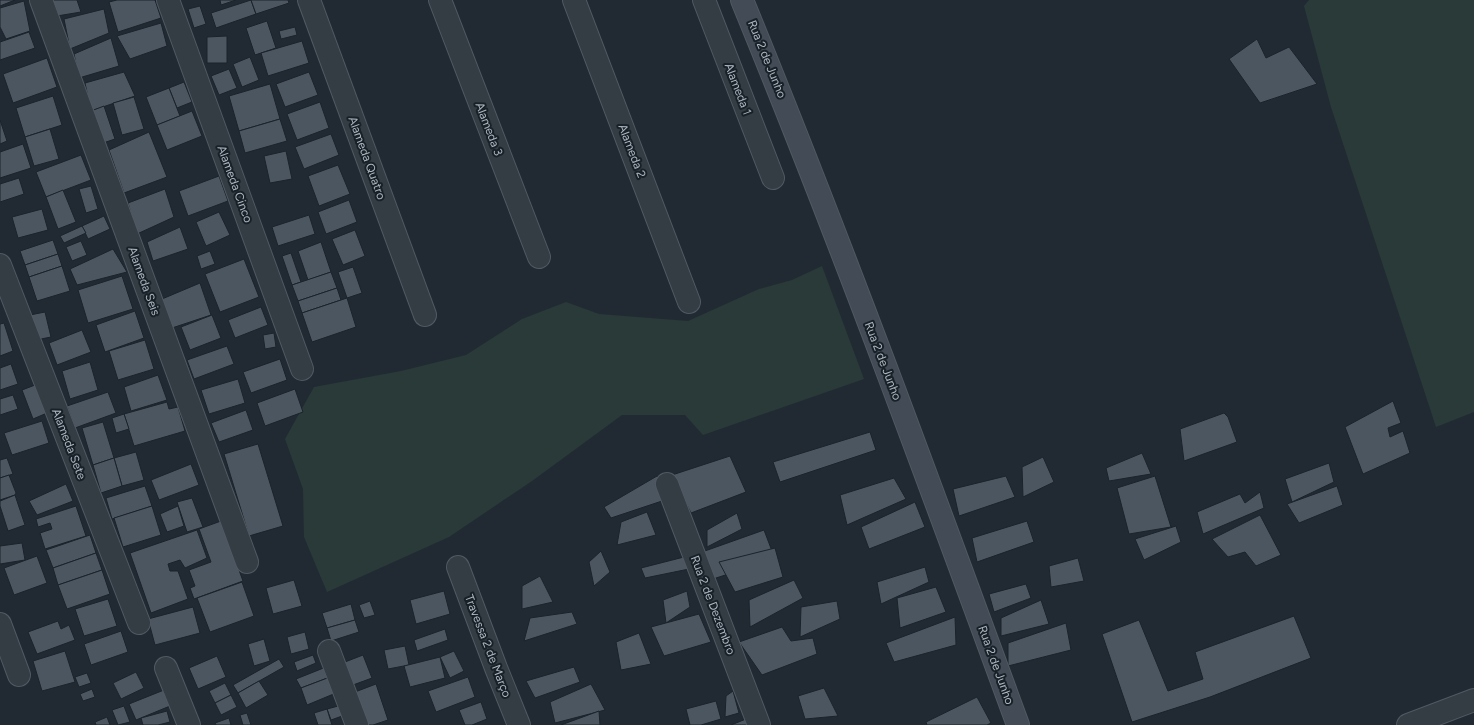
<svg xmlns="http://www.w3.org/2000/svg" width="1474" height="725" font-family="Figtree,sans-serif">
  <rect width="100%" height="100%" fill="#212a33"/>
  <!-- green -->
  <g fill="#293a39">
    <path d="M1309,0H1474V412L1436,427L1331,107L1304,6Z"/>
    <path d="M822,266L864,379L703,435L685,415H622L532,481L449,537L327,592L304,537L303,489L285,439L314,387L401,371L466,355L522,319L566,302L599,314L688,321L759,289L792,280Z"/>
  </g>
  <!-- building -->
  <g fill="#4c5661" stroke="#1b232a">
    <path d="M0,0H15L0,6Z"/>
    <path d="M51,0H77L81,12L57,16Z"/>
    <path d="M117,0H155L161,18L118,32L109,2Z"/>
    <path d="M220,0H236L221,5Z"/>
    <path d="M251,0L256,14L216,28L211,13Z"/>
    <path d="M251,0H288L289,3L256,14Z"/>
    <path d="M24,1L30,31L6,39L0,27V8Z"/>
    <path d="M200,6L206,24L194,28L188,9Z"/>
    <path d="M104,9L109,33L70,49L64,19Z"/>
    <path d="M267,21L276,48L255,55L246,28Z"/>
    <path d="M161,23L167,46L130,59L117,36Z"/>
    <path d="M295,27L297,35L281,39L279,31Z"/>
    <path d="M29,32L35,48L0,60V42Z"/>
    <path d="M227,36V63H207V37Z"/>
    <path d="M111,38L119,66L79,78L74,54Z"/>
    <path d="M1257,39L1266,58L1289,47L1317,84L1260,103L1229,59Z"/>
    <path d="M302,41L309,63L268,76L261,53Z"/>
    <path d="M250,57L259,80L242,87L233,64Z"/>
    <path d="M47,58L57,87L13,103L3,74Z"/>
    <path d="M229,69L237,88L219,95L211,76Z"/>
    <path d="M124,72L135,96L91,111L85,83Z"/>
    <path d="M309,72L318,95L285,107L276,84Z"/>
    <path d="M184,82L192,102L177,108L169,88Z"/>
    <path d="M270,84L280,119L239,131L229,96Z"/>
    <path d="M169,88L180,116L157,125L146,97Z"/>
    <path d="M53,96L62,125L25,137L16,108Z"/>
    <path d="M134,97L144,129L122,135L113,103Z"/>
    <path d="M320,102L329,128L297,140L287,114Z"/>
    <path d="M104,106L115,139L103,143L91,111Z"/>
    <path d="M192,111L202,136L167,150L157,125Z"/>
    <path d="M280,119L287,141L245,153L239,131Z"/>
    <path d="M0,120L7,141L0,144Z"/>
    <path d="M50,129L59,159L34,166L25,137Z"/>
    <path d="M149,132L167,177L124,193L109,150Z"/>
    <path d="M331,134L339,155L304,169L295,147Z"/>
    <path d="M23,144L31,168L0,178V152Z"/>
    <path d="M286,151L292,179L270,183L264,156Z"/>
    <path d="M81,155L91,180L46,197L36,172Z"/>
    <path d="M338,165L350,194L319,206L308,176Z"/>
    <path d="M219,176L228,201L188,216L179,191Z"/>
    <path d="M19,178L24,194L0,202V184Z"/>
    <path d="M91,186L98,209L86,213L79,189Z"/>
    <path d="M165,189L174,217L137,234L128,203Z"/>
    <path d="M63,190L76,222L58,229L46,197Z"/>
    <path d="M349,200L357,222L326,234L318,212Z"/>
    <path d="M42,209L48,230L18,238L12,217Z"/>
    <path d="M219,212L230,235L206,246L196,222Z"/>
    <path d="M309,215L315,234L278,246L272,227Z"/>
    <path d="M104,216L110,229L88,239L82,226Z"/>
    <path d="M82,226L86,233L64,243L60,236Z"/>
    <path d="M180,227L188,249L153,261L147,242Z"/>
    <path d="M355,230L365,256L343,265L332,239Z"/>
    <path d="M53,240L58,254L25,265L20,251Z"/>
    <path d="M81,241L87,255L72,261L66,247Z"/>
    <path d="M321,242L331,272L308,280L298,251Z"/>
    <path d="M113,249L127,272L77,285L70,269Z"/>
    <path d="M210,251L215,264L201,269L197,256Z"/>
    <path d="M291,253L301,282L292,285L282,256Z"/>
    <path d="M58,254L62,266L29,277L25,265Z"/>
    <path d="M244,259L259,297L220,312L205,274Z"/>
    <path d="M62,266L70,291L37,301L29,277Z"/>
    <path d="M353,267L362,293L347,298L338,272Z"/>
    <path d="M331,272L337,288L298,301L292,285Z"/>
    <path d="M122,276L133,309L88,323L78,290Z"/>
    <path d="M200,283L211,315L169,329L162,299Z"/>
    <path d="M337,288L341,300L302,313L298,301Z"/>
    <path d="M347,298L356,327L312,342L302,313Z"/>
    <path d="M261,307L268,325L235,338L228,320Z"/>
    <path d="M135,311L144,338L105,352L96,325Z"/>
    <path d="M45,312L51,337L36,340L30,315Z"/>
    <path d="M212,315L221,338L190,350L181,327Z"/>
    <path d="M4,323L13,351L0,356V324Z"/>
    <path d="M82,330L91,352L57,365L49,343Z"/>
    <path d="M274,333L276,347L265,349L263,335Z"/>
    <path d="M145,340L154,369L118,380L109,351Z"/>
    <path d="M227,346L234,364L194,379L187,360Z"/>
    <path d="M280,359L287,380L251,393L243,372Z"/>
    <path d="M90,362L98,390L70,399L62,371Z"/>
    <path d="M11,364L18,384L0,390V368Z"/>
    <path d="M158,375L167,400L131,411L124,387Z"/>
    <path d="M238,379L245,403L209,414L201,390Z"/>
    <path d="M35,385L47,413L33,419L22,390Z"/>
    <path d="M295,389L303,412L265,426L257,403Z"/>
    <path d="M108,392L116,413L75,428L67,406Z"/>
    <path d="M13,395L18,409L0,415V399Z"/>
    <path d="M1393,401L1401,423L1388,428L1390,437L1403,431L1410,453L1363,474L1345,427Z"/>
    <path d="M167,402L169,409L178,407L185,431L134,446L124,414Z"/>
    <path d="M246,410L253,430L219,442L211,423Z"/>
    <path d="M1224,413L1228,417L1237,442L1184,461L1180,429Z"/>
    <path d="M124,414L129,429L116,433L112,418Z"/>
    <path d="M42,421L49,443L12,455L4,433Z"/>
    <path d="M103,422L114,458L93,465L82,428Z"/>
    <path d="M870,432L876,450L780,482L773,462Z"/>
    <path d="M258,444L283,526L249,536L224,454Z"/>
    <path d="M136,452L144,480L122,486L114,458Z"/>
    <path d="M1142,453L1151,474L1109,481L1106,468Z"/>
    <path d="M730,456L746,492L691,513L672,475Z"/>
    <path d="M1043,457L1054,482L1023,497L1022,467Z"/>
    <path d="M7,458L13,474L0,478V460Z"/>
    <path d="M114,458L122,486L101,493L93,465Z"/>
    <path d="M1329,463L1334,482L1292,502L1285,479Z"/>
    <path d="M191,464L199,485L159,500L151,480Z"/>
    <path d="M9,475L16,493L15,495L0,500V478Z"/>
    <path d="M657,476L665,500L611,518L604,507Z"/>
    <path d="M1006,476L1015,497L959,516L953,489Z"/>
    <path d="M1155,476L1171,527L1129,534L1117,488Z"/>
    <path d="M894,478L906,499L847,525L840,495Z"/>
    <path d="M66,484L73,501L37,515L29,501Z"/>
    <path d="M145,486L152,506L112,519L106,498Z"/>
    <path d="M1337,486L1343,505L1299,523L1287,504Z"/>
    <path d="M1260,492L1264,508L1203,534L1197,512L1240,494L1245,503Z"/>
    <path d="M15,495L25,525L8,531L0,506V501Z"/>
    <path d="M192,498L203,527L187,532L177,502Z"/>
    <path d="M915,502L925,527L869,549L861,527Z"/>
    <path d="M76,506L86,536L45,549L40,533L52,529L50,523L38,527L36,519Z"/>
    <path d="M152,506L161,535L123,547L114,518Z"/>
    <path d="M178,506L184,526L167,532L160,514Z"/>
    <path d="M647,512L656,535L617,545L621,522Z"/>
    <path d="M737,513L742,529L707,547V530Z"/>
    <path d="M1260,515L1281,555L1256,566L1245,552L1228,557L1212,539Z"/>
    <path d="M221,521L243,581L194,599L190,588L195,586L189,570L211,562L199,529Z"/>
    <path d="M1027,521L1034,542L977,562L972,538Z"/>
    <path d="M1176,526L1181,542L1144,560L1135,539Z"/>
    <path d="M197,530L207,558L185,568L180,560L168,564L170,571H178L188,599L151,613L130,553Z"/>
    <path d="M764,530L775,559L713,579L702,552Z"/>
    <path d="M90,535L96,553L53,568L46,550Z"/>
    <path d="M22,543L25,560L0,564V546Z"/>
    <path d="M775,548L783,577L735,592L719,562Z"/>
    <path d="M601,551L610,572L594,586L589,562Z"/>
    <path d="M96,553L102,570L58,585L53,568Z"/>
    <path d="M37,556L47,583L14,595L4,568Z"/>
    <path d="M684,557L689,569L645,578L641,568Z"/>
    <path d="M1078,558L1084,581L1051,587L1049,566Z"/>
    <path d="M925,567L929,582L881,604L877,582Z"/>
    <path d="M102,570L110,594L67,609L58,585Z"/>
    <path d="M540,576L553,602L522,609V586Z"/>
    <path d="M294,580L302,606L273,614L266,588Z"/>
    <path d="M794,580L803,598L750,627L749,600Z"/>
    <path d="M242,582L254,616L210,632L197,598Z"/>
    <path d="M1026,584L1031,598L994,612L989,594Z"/>
    <path d="M936,587L946,612L900,628L897,598Z"/>
    <path d="M444,591L450,614L416,624L410,600Z"/>
    <path d="M687,591L690,607L666,623L663,600Z"/>
    <path d="M108,599L117,626L84,636L75,609Z"/>
    <path d="M1041,600L1049,624L1001,636V618Z"/>
    <path d="M370,601L375,615L364,618L359,605Z"/>
    <path d="M837,601L840,619L800,637L801,607Z"/>
    <path d="M351,604L355,620L327,628L322,613Z"/>
    <path d="M193,607L200,633L155,645L148,619Z"/>
    <path d="M572,612L577,624L524,641L530,618Z"/>
    <path d="M699,614L711,642L664,656L651,627Z"/>
    <path d="M1294,616L1311,658L1210,697L1132,722L1102,634L1139,620L1168,691L1203,679L1195,652Z"/>
    <path d="M955,617L956,645L894,662L886,643Z"/>
    <path d="M355,620L359,632L331,641L327,628Z"/>
    <path d="M58,621L61,629L69,625L75,640L37,654L28,632Z"/>
    <path d="M1066,623L1071,650L1008,666V643Z"/>
    <path d="M782,627L791,641L813,638L817,654L762,675L739,642Z"/>
    <path d="M445,629L448,640L417,651L414,640Z"/>
    <path d="M121,631L128,652L91,665L84,644Z"/>
    <path d="M305,632L309,649L291,654L287,637Z"/>
    <path d="M639,633L651,664L621,670L616,642Z"/>
    <path d="M264,639L270,661L254,666L248,644Z"/>
    <path d="M405,646L409,665L388,669L384,650Z"/>
    <path d="M65,651L75,682L42,691L33,661Z"/>
    <path d="M454,651L464,671L450,678L440,657Z"/>
    <path d="M313,655L316,663L297,671L294,662Z"/>
    <path d="M363,655L372,678L353,685L345,662Z"/>
    <path d="M217,656L226,677L198,689L189,668Z"/>
    <path d="M440,657L445,678L410,687L404,666Z"/>
    <path d="M279,659L284,667L238,693L233,685Z"/>
    <path d="M326,667L330,677L301,688L296,679Z"/>
    <path d="M574,667L580,682L535,698L526,681Z"/>
    <path d="M136,672L144,688L121,699L113,683Z"/>
    <path d="M87,673L91,683L79,687L75,677Z"/>
    <path d="M330,677L336,693L307,705L301,688Z"/>
    <path d="M468,677L475,697L436,712L428,691Z"/>
    <path d="M259,681L268,695L246,708L238,693Z"/>
    <path d="M225,683L231,695L215,703L209,691Z"/>
    <path d="M376,684L388,720L373,725H366L355,692Z"/>
    <path d="M591,684L605,710L555,723L550,702Z"/>
    <path d="M824,688L838,716L805,719L798,696Z"/>
    <path d="M92,689L95,697L83,701L80,694Z"/>
    <path d="M164,690L170,706L136,720L129,704Z"/>
    <path d="M733,691L739,713L725,717L726,696Z"/>
    <path d="M231,695L237,707L221,715L215,703Z"/>
    <path d="M977,697L991,723L987,725H927L926,722Z"/>
    <path d="M716,701L721,719L701,725H690L686,709Z"/>
    <path d="M481,702L487,719L472,725H465L459,710Z"/>
    <path d="M342,705L345,715L331,720L327,709Z"/>
    <path d="M124,706L130,722L118,725L112,710Z"/>
    <path d="M327,709L332,725H318L314,713Z"/>
    <path d="M167,711L170,722L158,725H143L141,718Z"/>
    <path d="M599,711L600,725H561Z"/>
    <path d="M247,713L251,725H243L240,715Z"/>
    <path d="M107,717L110,725H96L95,722Z"/>
    <path d="M751,717V725H731Z"/>
    <path d="M229,718L231,725H216L215,723Z"/>
  </g>
  <g fill="none" stroke-linecap="round" stroke-linejoin="round">
    <defs>
      <g id="street">
        <path d="M41,0L247,562"/>
        <path d="M168,0L302,369"/>
        <path d="M309,0L425,315"/>
        <path d="M440,0L539,257"/>
        <path d="M574,0L689,302"/>
        <path d="M704,0L773,178"/>
        <path d="M0,265L139,623"/>
        <path d="M667,484L759,725"/>
        <path d="M458,567L496,668L519,725"/>
        <path d="M0,624L19,675"/>
        <path d="M329,651L357,725"/>
        <path d="M166,668L189,725"/>
        <path d="M1408,725L1474,700"/>
      </g>
      <path id="secondary" d="M742,0C840,239 929,482 1018,725"/>
    </defs>
    <!-- street casing -->
    <use href="#street" stroke="#515962" stroke-width="24"/>
    <!-- secondary casing -->
    <use href="#secondary" stroke="#515962" stroke-width="24"/>
    <!-- street -->
    <use href="#street" stroke="#343c44" stroke-width="22"/>
    <!-- secondary -->
    <use href="#secondary" stroke="#424b56" stroke-width="22"/>
  </g>
  <g text-anchor="middle" dominant-baseline="central" stroke-width="4" stroke-linejoin="round" paint-order="stroke">
    <!-- street labels -->
    <g font-size="12" fill="#aeb6c1" stroke="#192128">
      <text transform="translate(767 59) rotate(68)">Rua 2 de Junho</text>
      <text transform="translate(738 89) rotate(69)">Alameda 1</text>
      <text transform="translate(489 129) rotate(69)">Alameda 3</text>
      <text transform="translate(632 151) rotate(69)">Alameda 2</text>
      <text transform="translate(367 158) rotate(70)">Alameda Quatro</text>
      <text transform="translate(235 184) rotate(70)">Alameda Cinco</text>
      <text transform="translate(144 281) rotate(70)">Alameda Seis</text>
      <text transform="translate(883 361) rotate(69)">Rua 2 de Junho</text>
      <text transform="translate(69 444) rotate(69)">Alameda Sete</text>
      <text transform="translate(713 605) rotate(69)">Rua 2 de Dezembro</text>
      <text transform="translate(488 646) rotate(69)">Travessa 2 de Março</text>
      <text transform="translate(996 665) rotate(70)">Rua 2 de Junho</text>
    </g>
  </g>
</svg>
